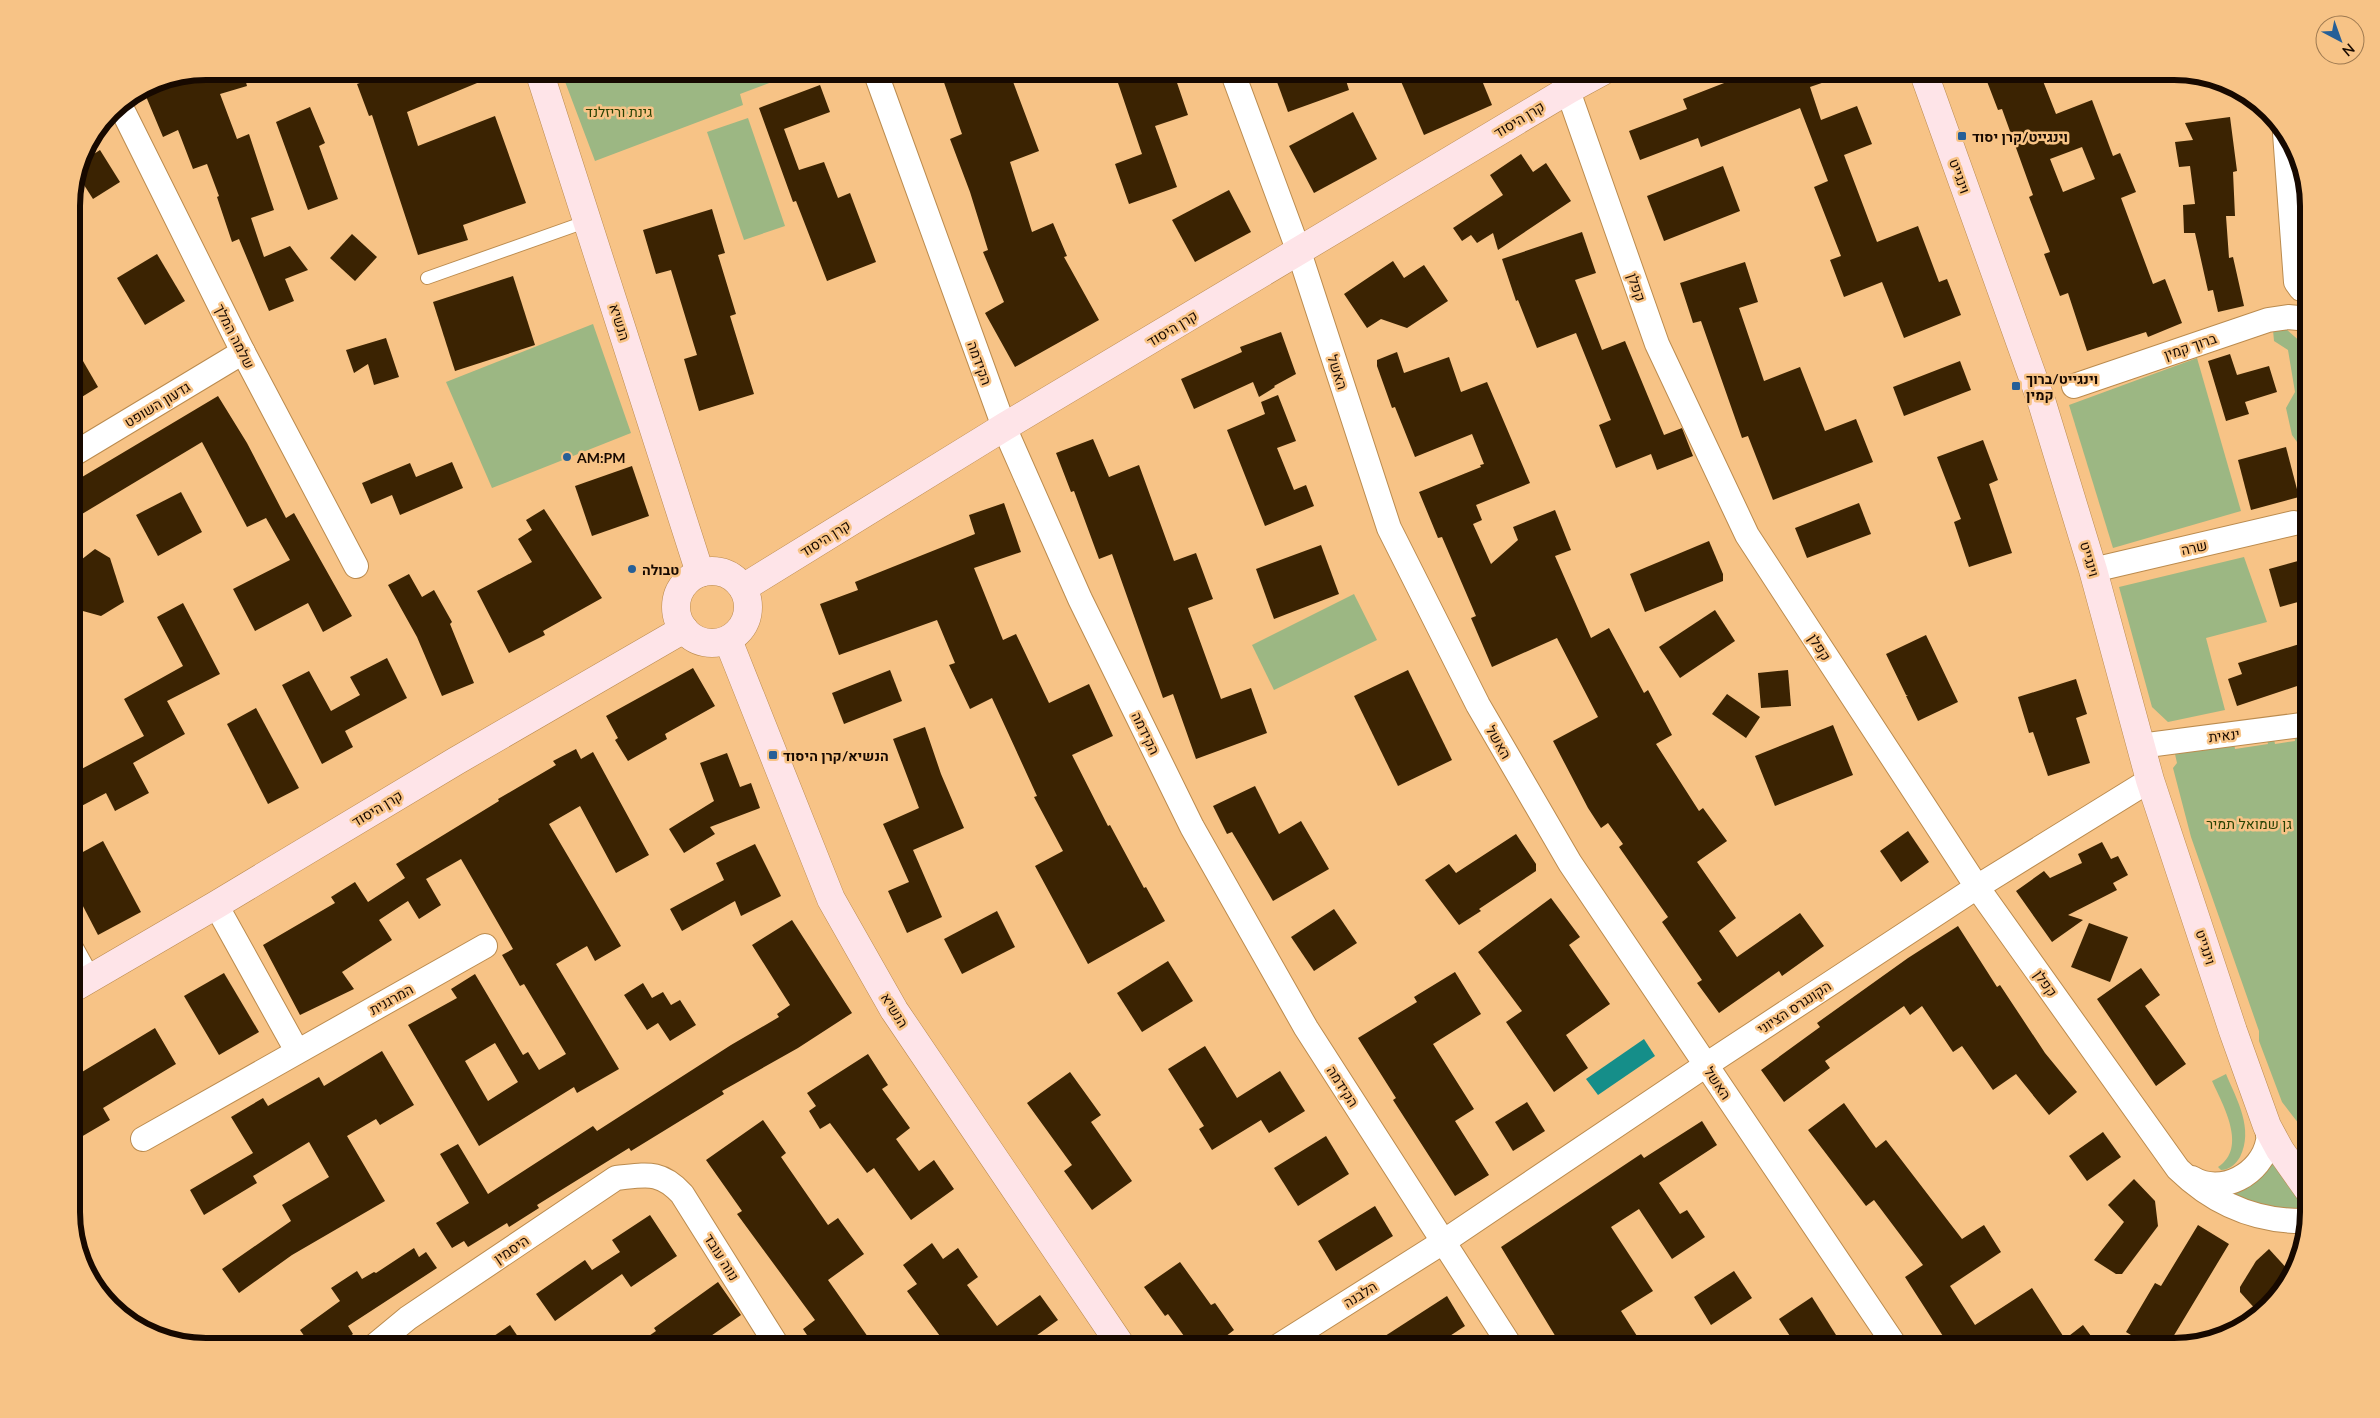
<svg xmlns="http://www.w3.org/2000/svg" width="2380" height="1418" font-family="Lato,Heebo,sans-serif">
  <rect width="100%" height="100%" fill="#f7c386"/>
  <!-- green -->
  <g fill="#9cb783">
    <path d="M561,71H801L740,94L743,105L595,161Z"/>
    <path d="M748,118L785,226L744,240L707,132Z"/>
    <path d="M2296,157L2308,197V283Z"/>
    <path d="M593,324L631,433L492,488L446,382Z"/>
    <path d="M2286,329L2303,344L2309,393V444L2297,442L2292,435L2286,408L2295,392L2288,350L2274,341L2273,330Z"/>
    <path d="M2197,358L2241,511L2113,548L2069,405Z"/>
    <path d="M2244,557L2267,622L2206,638L2225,710L2168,722L2152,707L2119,587Z"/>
    <path d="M1354,594L1377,640L1274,690L1252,645Z"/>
    <path d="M2299,730L2300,740L2309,739V1137L2282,1102L2259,1041V1031L2191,837L2173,768L2177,763L2175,754L2178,751L2234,742L2235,749L2268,744L2266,736L2273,735L2275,744L2295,741L2294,731Z"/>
    <path d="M2226,1074C2237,1100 2254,1129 2240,1157C2236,1164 2229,1170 2221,1170L2218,1167C2248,1148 2223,1105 2212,1081Z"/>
    <path d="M2268,1156L2309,1202L2308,1209L2269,1210L2225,1190Z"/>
  </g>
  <!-- water -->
  <path fill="#158e89" d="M1644,1039L1655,1056L1598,1095L1586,1079Z"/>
  <!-- building -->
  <g fill="#3b2302" fill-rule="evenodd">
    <path d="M206,71H243L247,86L220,94L237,139L249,134L274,210L251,218L264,257L290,246L308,270L285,279L294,301L269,311L239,239L232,242L217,197L219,196L207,164L193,169L178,130L163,137L145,94L191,74Z"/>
    <path d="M392,71H506L407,112L418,146L495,116L526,203L463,225L468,240L418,255L372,115L369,116L357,84Z"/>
    <path d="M940,71H1009L1039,151L1010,162L1032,232L1053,223L1067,256L1064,257L1099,320L1015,367L985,313L1004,302L983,252L988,250L970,192L950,139L962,134Z"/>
    <path d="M1145,71H1173L1188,115L1155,126L1177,187L1129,204L1115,164L1142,154L1117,80Z"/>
    <path d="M1273,71H1343L1349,90L1288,112Z"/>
    <path d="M1417,71H1478L1492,105L1424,135L1400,79Z"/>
    <path d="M1735,71H1847L1848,74L1810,87L1821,120L1857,106L1872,144L1844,155L1877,242L1918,226L1939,282L1947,279L1961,315L1904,338L1882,282L1844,297L1830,260L1841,256L1814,187L1828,181L1800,108L1701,147L1698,138L1640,160L1629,131L1687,109L1683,99L1737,78Z"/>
    <path d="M1983,71H2039L2056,114L2092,100L2113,156L2120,153L2136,192L2121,198L2153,284L2165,279L2182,323L2148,337L2146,332L2087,351L2068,293L2060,296L2044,254L2050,252L2029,197L2033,195L2002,109L1998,110ZM2082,147L2095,179L2063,192L2050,159Z"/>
    <path d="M820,85L830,112L784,129L799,170L824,162L838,198L850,193L876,262L827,281L796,201L793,202L759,108Z"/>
    <path d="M310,107L325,143L319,146L338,199L308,210L276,122Z"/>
    <path d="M1353,112L1377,159L1314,193L1289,146Z"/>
    <path d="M2230,117L2237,171L2233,172L2235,216H2226L2229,258L2233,257L2244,306L2218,312L2213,290L2208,291L2195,233H2184L2183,205L2195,204L2190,166L2179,167L2175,142L2193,140L2185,123Z"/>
    <path d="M100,150L120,182L93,199L77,174L80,163Z"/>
    <path d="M1521,154L1533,172L1546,163L1571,201L1498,250L1493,233L1477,243L1471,235L1462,241L1453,228L1503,195L1490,175Z"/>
    <path d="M1723,166L1740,211L1664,241L1647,196Z"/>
    <path d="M1229,190L1251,232L1195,262L1172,220Z"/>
    <path d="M712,209L725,253L718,255L736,314L730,316L754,394L699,411L684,359L697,355L671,270L656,274L643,230Z"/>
    <path d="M1582,232L1596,273L1575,280L1602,350L1625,341L1664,435L1682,428L1693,456L1657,470L1651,454L1616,468L1599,425L1611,420L1576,333L1537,348L1518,300L1516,301L1502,259Z"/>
    <path d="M352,234L377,257L355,281L330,258Z"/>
    <path d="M157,254L185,301L145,325L117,278Z"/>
    <path d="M1393,261L1404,278L1424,265L1448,301L1407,328L1381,319L1367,328L1344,294Z"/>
    <path d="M1745,262L1758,302L1739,308L1764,381L1800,367L1825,431L1856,419L1873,462L1773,500L1748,436L1742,438L1701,321L1693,323L1680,283Z"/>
    <path d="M513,276L535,345L455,371L433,302Z"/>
    <path d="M1281,332L1296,374L1274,386L1275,387L1259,397L1253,382L1194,409L1181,379L1242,352L1240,347Z"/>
    <path d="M386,338L399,377L374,385L368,364L354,373L346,350Z"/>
    <path d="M72,342L98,387L72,403Z"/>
    <path d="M1397,352L1404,373L1449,357L1461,392L1487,382L1530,483L1476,505L1482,520L1473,524L1491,564L1518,540L1513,527L1555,510L1571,550L1555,556L1591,638L1609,628L1644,693L1648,690L1672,735L1656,744L1699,811L1703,808L1727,841L1697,862L1736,918L1719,931L1737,957L1800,913L1824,946L1782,976L1779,971L1719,1013L1697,983L1702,980L1662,922L1668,917L1619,847L1623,844L1608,823L1601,828L1588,808L1553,741L1598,717L1557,638L1492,667L1471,618L1476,616L1442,537L1438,538L1419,492L1481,467L1480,465L1484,464L1472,434L1415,457L1395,407L1392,408L1377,366V360Z"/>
    <path d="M2230,354L2237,375L2269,366L2277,392L2245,402L2249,414L2226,421L2208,361Z"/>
    <path d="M1960,361L1971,390L1904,416L1893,387Z"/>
    <path d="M1278,395L1296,441L1277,448L1294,490L1306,485L1314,506L1265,526L1227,430L1265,414L1261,402Z"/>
    <path d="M218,396L247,443L286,518L294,513L352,616L323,632L308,603L255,631L233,589L290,560L266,518L247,527L202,442L72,520V483Z"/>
    <path d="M1093,439L1109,477L1139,465L1174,561L1196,553L1213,599L1188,608L1221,699L1251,688L1267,733L1196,759L1173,694L1163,698L1112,554L1099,559L1074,491L1071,492L1056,453Z"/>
    <path d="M1983,440L1998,480L1989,484L2012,553L1969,567L1954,522L1961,519L1937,457Z"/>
    <path d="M2286,447L2299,497L2251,510L2238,460Z"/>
    <path d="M452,462L463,488L400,515L392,495L371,504L362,483L410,463L416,477Z"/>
    <path d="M632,466L649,516L592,536L575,486Z"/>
    <path d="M181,492L202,532L158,556L136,515Z"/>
    <path d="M1004,503L1021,552L974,568L1003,640L1016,634L1049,703L1089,684L1113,736L1072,755L1108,826L1110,825L1144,888L1146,887L1165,921L1088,964L1035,866L1063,851L1034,797L1037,796L992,698L970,709L949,665L955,663L937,620L839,655L820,604L858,590L855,582L975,534L969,515Z"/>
    <path d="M1859,503L1871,534L1807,558L1795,528Z"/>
    <path d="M544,509L602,598L543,631L545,635L509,653L477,591L532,562L518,539L532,530L526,520Z"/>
    <path d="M1709,541L1723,574V581L1645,612L1630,574Z"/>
    <path d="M1321,545L1339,594L1274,619L1256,569Z"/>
    <path d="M95,549L110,558L124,602L101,616L72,608V567Z"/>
    <path d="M2309,558V599L2280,607L2269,569Z"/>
    <path d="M409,574L422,597L434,590L452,622L450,624L474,683L442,696L417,637L388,585Z"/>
    <path d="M183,603L220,674L167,701L185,734L133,763L149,793L115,811L106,793L72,811V774L144,736L124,699L183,666L157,617Z"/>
    <path d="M1715,610L1735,641L1680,678L1659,647Z"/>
    <path d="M1926,635L1958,702L1918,721L1906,696L1908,695H1906L1886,654Z"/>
    <path d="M2309,641V682L2237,706L2228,679L2242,674L2238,663Z"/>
    <path d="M387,658L407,698L345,731L353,747L322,764L282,685L309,671L331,711L360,695L350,677Z"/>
    <path d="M693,668L715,706L665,734L667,739L628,761L615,740L618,738L606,716Z"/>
    <path d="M890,670L902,701L844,724L832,693Z"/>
    <path d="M1408,670L1452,760L1398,786L1354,696Z"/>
    <path d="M1788,670L1791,706L1761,708L1758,673Z"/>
    <path d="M2076,679L2087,714L2076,718L2090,763L2048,776L2033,732L2029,733L2018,697Z"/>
    <path d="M1727,694L1760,717L1746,738L1712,714Z"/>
    <path d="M256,708L299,788L268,804L227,724Z"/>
    <path d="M1833,725L1853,775L1775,806L1755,756Z"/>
    <path d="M925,727L941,774L964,828L913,850L942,917L907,933L888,891L909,882L883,824L919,808L893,739Z"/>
    <path d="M576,749L581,759L593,752L649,855L616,873L580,806L549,824L621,946L595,961L587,946L556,964L619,1069L577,1093L574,1087L479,1146L408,1025L457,998L451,989L475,974L523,1055L528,1052L539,1070L566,1054L524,984L520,986L502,955L513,949L461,859L426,879L441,905L419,919L408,901L379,920L392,940L342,972L354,989L300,1015L263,945L335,903L331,897L355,882L368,902L405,878L396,864L499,801L498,799L556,765L553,761ZM495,1043L518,1082L488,1101L465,1061Z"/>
    <path d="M727,753L740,787L751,783L760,808L710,827L715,834L684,853L669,829L714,801L700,763Z"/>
    <path d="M1255,786L1279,834L1301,821L1329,869L1273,901L1232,832L1227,834L1213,806Z"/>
    <path d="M1908,831L1929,862L1901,882L1880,851Z"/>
    <path d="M1516,834L1536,864V871L1479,909L1481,911L1459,925L1425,880L1449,864L1456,873Z"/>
    <path d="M103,841L141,912L98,935L72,885V858Z"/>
    <path d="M2102,842L2111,859L2118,856L2128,875L2113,883L2117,890L2068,915L2083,920L2052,942L2016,891L2044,871L2050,878L2082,863L2078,854Z"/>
    <path d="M755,844L781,896L741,916L735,901L682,931L670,909L724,880L716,863Z"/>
    <path d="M1551,898L1580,937L1569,945L1610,1004L1566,1035L1588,1068L1554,1092L1506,1022L1522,1011L1478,952Z"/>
    <path d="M1334,909L1357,943L1314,971L1291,937Z"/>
    <path d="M997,911L1015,947L962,974L944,939Z"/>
    <path d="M792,920L852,1013L798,1048L722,1091L724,1094L631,1151L629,1148L537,1205L539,1208L509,1227L507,1223L468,1247L464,1241L452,1248L436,1223L469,1203L440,1154L458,1144L488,1194L593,1126L597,1131L731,1045L779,1017L777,1014L790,1005L752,945Z"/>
    <path d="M2089,923L2128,937L2110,982L2071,967Z"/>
    <path d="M1958,926L1997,987L2000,985L2045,1053L2077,1092L2049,1115L2016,1074L1993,1090L1962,1046L1953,1052L1922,1006L1910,1015L1904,1006L1825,1061L1830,1068L1784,1102L1761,1070L1820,1027L1817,1023L1908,958Z"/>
    <path d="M1168,961L1193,1001L1142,1032L1117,993Z"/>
    <path d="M2141,968L2160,995L2145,1006L2186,1064L2156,1086L2097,999Z"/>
    <path d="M1455,972L1481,1014L1433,1044L1474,1109L1455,1121L1489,1175L1455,1196L1393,1100L1396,1098L1358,1038L1417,1002L1414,997Z"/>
    <path d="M224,973L259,1032L219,1055L184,996Z"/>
    <path d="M643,983L652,998L663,992L671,1005L680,1000L696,1025L670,1041L658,1023L647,1030L624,995Z"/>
    <path d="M155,1028L176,1064L103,1108L110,1120L81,1137L72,1121V1078Z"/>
    <path d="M1205,1046L1237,1098L1280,1071L1305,1111L1269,1133L1261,1120L1212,1150L1199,1129L1204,1126L1168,1069Z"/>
    <path d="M382,1051L414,1105L380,1125L376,1119L347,1136L385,1201L292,1255L239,1293L222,1269L291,1221L282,1205L329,1177L309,1142L253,1176L257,1183L204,1215L190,1190L253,1153L231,1117L263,1098L268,1106L319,1077L324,1086Z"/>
    <path d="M868,1054L888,1085L882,1089L910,1128L896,1139L919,1171L934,1160L954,1189L911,1220L874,1168L867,1173L830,1123L820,1129L809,1111L816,1106L807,1093Z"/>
    <path d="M1070,1072L1101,1115L1091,1122L1132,1181L1092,1210L1064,1171L1072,1165L1027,1103Z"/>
    <path d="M1527,1102L1545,1131L1513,1151L1495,1122Z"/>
    <path d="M1844,1103L1876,1148L1886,1140L1962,1239L1984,1225L2001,1252L1950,1286L1975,1325L2032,1288L2065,1339L2083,1325L2099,1347H1950L1905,1277L1923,1265L1874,1200L1866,1206L1808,1130Z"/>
    <path d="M763,1120L786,1153L781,1157L828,1225L838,1218L864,1254L828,1280L875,1347H815L803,1329L815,1320L737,1214L742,1211L706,1160Z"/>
    <path d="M1702,1121L1717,1145L1659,1183L1680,1214L1687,1210L1705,1237L1672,1259L1639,1209L1611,1227L1653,1291L1621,1311L1644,1347H1562L1501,1247L1641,1154L1644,1158Z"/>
    <path d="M2103,1132L2121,1157L2087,1181L2069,1156Z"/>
    <path d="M1326,1136L1349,1174L1298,1206L1274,1168Z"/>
    <path d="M2134,1179L2155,1201L2158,1226L2122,1274H2116L2094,1260L2124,1222L2108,1205Z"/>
    <path d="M1375,1206L1393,1236L1336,1271L1318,1241Z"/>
    <path d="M650,1215L677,1256L631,1287L622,1274L555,1321L536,1294L585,1260L592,1270L620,1252L612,1240Z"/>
    <path d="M2198,1225L2229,1244L2167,1347H2151L2126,1332L2155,1283L2161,1286Z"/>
    <path d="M932,1243L943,1259L958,1248L978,1277L967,1285L997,1326L1040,1295L1058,1320L1033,1338L1040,1347H948L907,1291L917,1284L903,1265Z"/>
    <path d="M414,1248L419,1257L426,1252L437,1268L348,1326L353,1334L335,1347H312L300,1330L340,1301L331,1288L357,1271L362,1279L374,1272L376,1273Z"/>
    <path d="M2269,1249L2292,1274L2291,1280L2258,1312L2240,1292V1287L2256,1261Z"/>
    <path d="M1180,1262L1211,1305L1215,1303L1234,1330L1212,1347H1192L1168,1314L1165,1316L1144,1287Z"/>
    <path d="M1734,1271L1752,1298L1711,1325L1694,1297Z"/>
    <path d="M718,1282L741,1315L695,1347H633L656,1331L654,1328Z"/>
    <path d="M1447,1296L1465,1326L1433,1347H1368Z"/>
    <path d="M1812,1297L1836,1335L1818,1347H1797L1779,1319Z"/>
    <path d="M510,1325L525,1347H478Z"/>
  </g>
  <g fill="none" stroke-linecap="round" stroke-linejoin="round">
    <defs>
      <path id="lane" d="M427,278L588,221"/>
      <g id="street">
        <path d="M875,71L1004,427L1080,599L1192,827L1306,1028L1511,1347"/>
        <path d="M1232,71L1299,252L1389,528L1478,705L1570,863L1896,1347"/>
        <path d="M1561,71L1657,344L1747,535L1977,887L2178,1169C2214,1204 2257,1222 2306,1221"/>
        <path d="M120,105L243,352L356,566"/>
        <path d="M2285,133L2296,282L2301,289L2309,291"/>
        <path d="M2074,386L2268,320L2288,317L2309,319"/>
        <path d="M72,455L243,352"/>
        <path d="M2093,570L2294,523"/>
        <path d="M2140,746L2309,724"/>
        <path d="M216,905L297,1051"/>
        <path d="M72,950L88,979"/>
        <path d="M143,1139L485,946"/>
        <path d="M2192,1178C2221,1196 2262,1174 2268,1141C2269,1137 2267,1131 2267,1126"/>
        <path d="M373,1347L408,1318L616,1178C646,1175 660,1170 682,1194L778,1347"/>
        <path d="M1277,1347L1443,1242L1706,1065L1977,887L2150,780"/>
      </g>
      <g id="secondary">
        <path d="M539,71L700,573"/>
        <path d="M1923,71L2042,403L2093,570L2150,780L2233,1031L2267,1126L2280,1150L2309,1191"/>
        <circle cx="712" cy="607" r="36"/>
        <path d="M743,588L1004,427L1568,90L1603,71"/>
        <path d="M728,640L831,899L894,1010L1122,1347"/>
        <path d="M72,989L216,905L456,761L684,629"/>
      </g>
    </defs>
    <!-- lane casing -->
    <use href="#lane" stroke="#bb8b4e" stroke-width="14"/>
    <!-- street casing -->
    <use href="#street" stroke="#bb8b4e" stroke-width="26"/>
    <!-- secondary casing -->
    <use href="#secondary" stroke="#bb8b4e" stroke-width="29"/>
    <!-- lane -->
    <use href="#lane" stroke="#fff" stroke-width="12"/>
    <!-- street -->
    <use href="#street" stroke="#fff" stroke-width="24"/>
    <!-- secondary -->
    <use href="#secondary" stroke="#fee4e8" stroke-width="28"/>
  </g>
  <!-- markers -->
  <g fill="#265f97" stroke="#f7c386" stroke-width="2">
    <rect x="1957" y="131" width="10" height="10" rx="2.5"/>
    <rect x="2011" y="381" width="10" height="10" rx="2.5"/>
    <circle cx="567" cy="457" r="5"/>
    <circle cx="632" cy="569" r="5"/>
    <rect x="768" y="750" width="10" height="10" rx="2.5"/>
  </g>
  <g text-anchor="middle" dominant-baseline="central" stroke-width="5" stroke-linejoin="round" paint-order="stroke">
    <!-- park labels -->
    <g font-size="14" fill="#284203" stroke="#f7c386">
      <text x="619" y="111">גינת וריזלנד</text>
      <text x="2249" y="823">גן שמואל תמיר</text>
    </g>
    <!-- street labels -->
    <g font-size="14" fill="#170900" stroke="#f7c386">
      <text transform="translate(1519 119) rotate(-31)">קרן היסוד</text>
      <text transform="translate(1960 176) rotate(70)">וינגייט</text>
      <text transform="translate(1637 287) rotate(71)">קפלן</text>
      <text transform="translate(620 322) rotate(72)">הנשיא</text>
      <text transform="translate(1172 328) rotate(-31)">קרן היסוד</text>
      <text transform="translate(235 336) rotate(63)">שלמה המלך</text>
      <text transform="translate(2190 346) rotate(-19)">ברוך קמין</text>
      <text transform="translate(980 363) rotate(70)">הקידמה</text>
      <text transform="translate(1338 372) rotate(72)">האשל</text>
      <text transform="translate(157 404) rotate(-31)">גדעון השופט</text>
      <text transform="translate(825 538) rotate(-32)">קרן היסוד</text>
      <text transform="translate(2194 547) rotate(-13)">שרה</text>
      <text transform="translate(2090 559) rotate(74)">וינגייט</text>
      <text transform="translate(1820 647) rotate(57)">קפלן</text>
      <text transform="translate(1146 733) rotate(64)">הקידמה</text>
      <text transform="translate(2224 735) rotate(-7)">ינאית</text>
      <text transform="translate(1499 742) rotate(60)">האשל</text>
      <text transform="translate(377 808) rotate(-31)">קרן היסוד</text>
      <text transform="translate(2206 947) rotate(72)">וינגייט</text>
      <text transform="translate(2046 983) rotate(55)">קפלן</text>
      <text transform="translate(391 999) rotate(-29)">המרגנית</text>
      <text transform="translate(1794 1007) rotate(-33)">הקונגרס הציוני</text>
      <text transform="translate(895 1010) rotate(58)">הנשיא</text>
      <text transform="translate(1718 1083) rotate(56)">האשל</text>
      <text transform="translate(1343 1086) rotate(57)">הקידמה</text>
      <text transform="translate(511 1249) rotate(-34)">היסמין</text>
      <text transform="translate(722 1257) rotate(58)">נווה עובד</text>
      <text transform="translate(1360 1294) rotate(-32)">הלבנה</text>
    </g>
    <!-- poi labels -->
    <g font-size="14" font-weight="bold" fill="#170900" stroke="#f7c386" text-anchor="start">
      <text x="1972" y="136">וינגייט/קרן יסוד</text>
      <text x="2026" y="378">וינגייט/ברוך<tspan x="2026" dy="16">קמין</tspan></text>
      <text x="577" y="457">AM:PM</text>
      <text x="642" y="569">טבולה</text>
      <text x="783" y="755">הנשיא/קרן היסוד</text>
    </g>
  </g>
  <!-- crop -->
  <path d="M0 0H2380V1418H0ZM206 80H2174A126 126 0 0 1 2300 206V1212A126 126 0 0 1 2174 1338H206A126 126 0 0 1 80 1212V206A126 126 0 0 1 206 80Z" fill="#f7c386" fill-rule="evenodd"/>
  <path fill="none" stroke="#170900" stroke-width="6" d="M206 80H2174A126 126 0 0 1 2300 206V1212A126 126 0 0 1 2174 1338H206A126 126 0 0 1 80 1212V206A126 126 0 0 1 206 80Z"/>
  <!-- north arrow -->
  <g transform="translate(2340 40) rotate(139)"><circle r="24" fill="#f7c386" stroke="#9d7950"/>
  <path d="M0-4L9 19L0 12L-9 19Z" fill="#265f97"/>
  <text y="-8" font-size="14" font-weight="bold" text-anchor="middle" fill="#170900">N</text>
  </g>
</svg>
